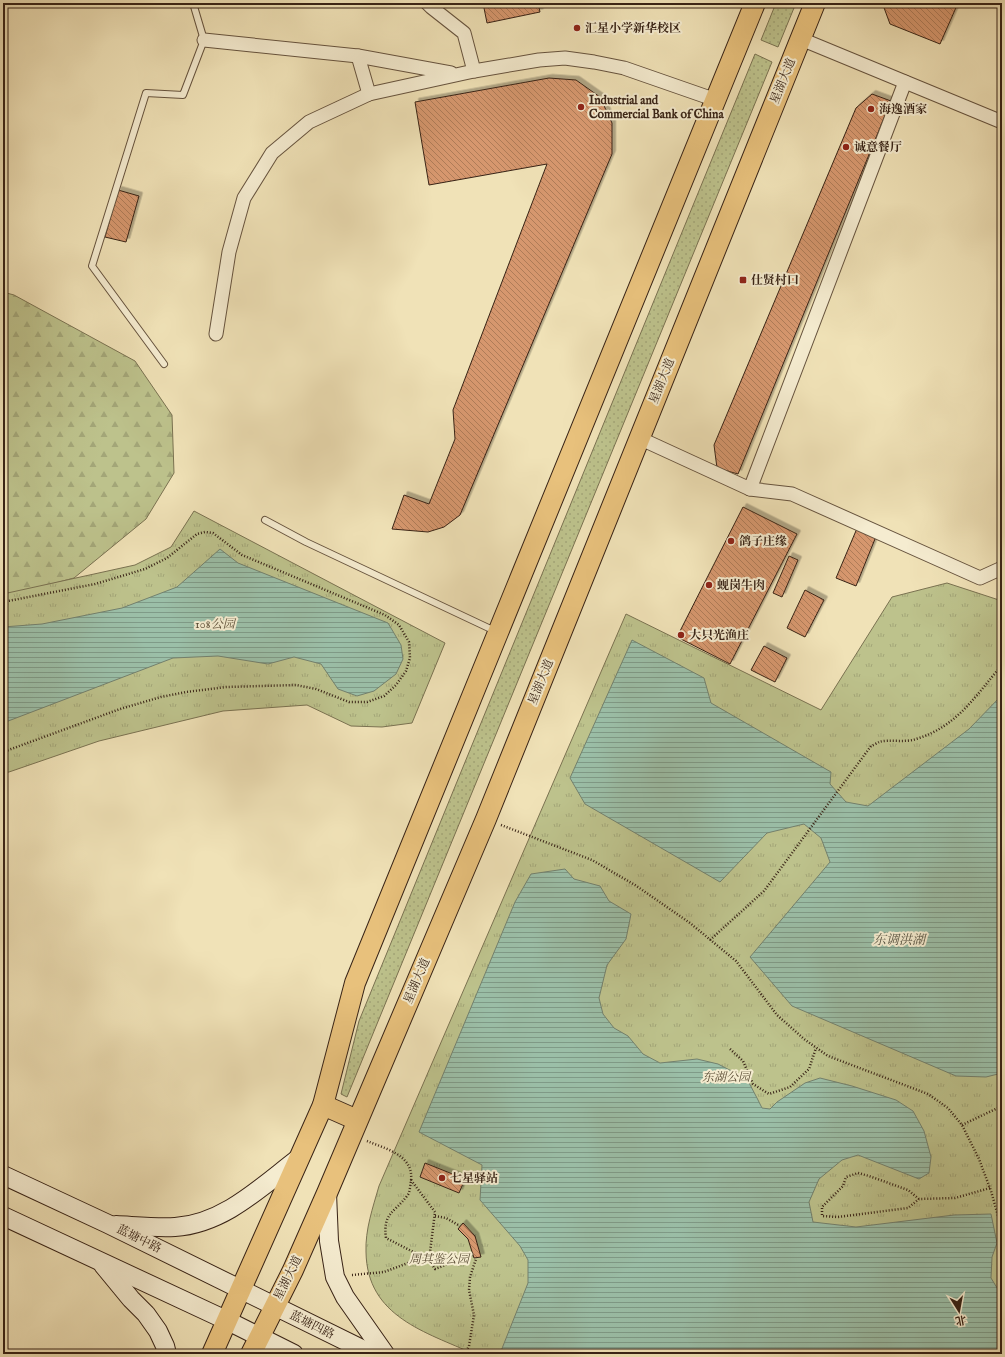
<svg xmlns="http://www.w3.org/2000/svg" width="1005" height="1357" font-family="'IM FELL English','Noto Serif SC',serif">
  <defs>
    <pattern id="grass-dots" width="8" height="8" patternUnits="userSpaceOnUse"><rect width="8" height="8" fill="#bdc28c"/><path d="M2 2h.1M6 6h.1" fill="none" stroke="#a3a678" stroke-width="1.8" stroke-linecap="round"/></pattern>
    <pattern id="forest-firs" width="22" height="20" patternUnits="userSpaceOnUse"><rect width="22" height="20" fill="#bdc28c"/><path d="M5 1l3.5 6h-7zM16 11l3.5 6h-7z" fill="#a3a678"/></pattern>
    <pattern id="park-tufts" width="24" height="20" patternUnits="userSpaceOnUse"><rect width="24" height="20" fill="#bdc28c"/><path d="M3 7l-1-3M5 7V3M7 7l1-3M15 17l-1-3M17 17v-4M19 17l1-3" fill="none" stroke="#a3a678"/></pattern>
    <pattern id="water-rules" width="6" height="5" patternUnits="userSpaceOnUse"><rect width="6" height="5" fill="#9bbfa8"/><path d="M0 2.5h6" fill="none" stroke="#7f9b88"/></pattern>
    <pattern id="building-back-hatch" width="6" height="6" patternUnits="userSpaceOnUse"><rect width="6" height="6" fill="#d6976e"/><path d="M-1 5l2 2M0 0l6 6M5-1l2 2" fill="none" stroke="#af7b59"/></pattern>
    <filter id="shadow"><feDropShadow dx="3.5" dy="-3.5" stdDeviation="0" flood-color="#0004"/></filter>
  </defs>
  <rect width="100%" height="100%" fill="#f0e2b7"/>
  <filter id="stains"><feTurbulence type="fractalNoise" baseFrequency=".005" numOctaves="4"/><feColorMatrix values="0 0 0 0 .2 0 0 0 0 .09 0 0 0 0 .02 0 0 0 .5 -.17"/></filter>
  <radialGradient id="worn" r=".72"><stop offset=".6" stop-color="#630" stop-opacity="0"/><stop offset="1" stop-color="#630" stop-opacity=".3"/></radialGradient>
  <!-- grass -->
  <g fill="url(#grass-dots)" stroke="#7a7251">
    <path d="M776,3H796L778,47L761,40Z"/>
    <path d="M755,54L772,62L347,1097L341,1094L359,1021Z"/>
  </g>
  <!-- forest -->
  <path fill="url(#forest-firs)" stroke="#7a7251" d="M3,292L14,295L135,361L172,415L174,473L146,519L74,578L3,597Z"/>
  <!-- park -->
  <g fill="url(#park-tufts)" stroke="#7a7251">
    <path d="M194,511L445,643L412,723L382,727L351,726L307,705L223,711L99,741L9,772L3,773V594L135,565L171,547Z"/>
    <path d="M947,583L1002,601V1354H474C426,1332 367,1317 366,1252C365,1230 373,1207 379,1186L626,614L821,710L892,597Z"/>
  </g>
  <!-- water -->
  <g fill="url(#water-rules)" stroke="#73816e">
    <path d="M220,549L238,563L388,623L401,645L403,659L396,674L374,691L357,696L338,689L321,664L294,657L268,664L218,656L173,658L3,723V627L42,624L122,608L177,587Z"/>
    <path d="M632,640L704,678L711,703L831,772L830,784L846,802L868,806L969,729L1002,695V1073L986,1077L956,1076L792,1006L750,957L830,862L821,838L804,824L767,833L720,882L585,804L570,778Z"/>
    <path d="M565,869L574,879L600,886L609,901L631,914L626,939L607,965L599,998L603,1014L614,1028L628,1036L643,1054L660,1063L697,1059L718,1064L747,1079L757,1098L762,1108L770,1109L777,1102L805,1083L820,1078L852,1086L896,1100L913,1111L924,1131L931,1157L929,1173L919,1179L858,1155L842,1160L819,1179L809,1202L813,1222L856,1227L954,1215L991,1214L997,1243L992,1257L991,1278L1002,1296V1342L1000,1354H507L501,1351L528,1283V1260L520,1246L480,1200L482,1165L419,1132L515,902L531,874Z"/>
  </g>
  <!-- building -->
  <g fill="url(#building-back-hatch)" stroke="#382316" filter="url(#shadow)">
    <path d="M483,3H538L540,12L487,23Z"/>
    <path d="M884,3H958L940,44L890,24L883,5Z"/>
    <path d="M549,78L576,80L600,97L612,123V154L460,515L444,527L428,532L392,529L404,495L429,504L455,439L453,410L547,164L429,185L415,102Z"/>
    <path d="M872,94L891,101L738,474L717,468L714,445L856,108Z"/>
    <path d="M118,190L139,196L126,242L105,237Z"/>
    <path d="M743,507L797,534L730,664L677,637Z"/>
    <path d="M858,526L877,534L856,586L836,578Z"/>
    <path d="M789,556L798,560L782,597L773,593Z"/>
    <path d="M805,590L824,600L805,637L787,628Z"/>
    <path d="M764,646L787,658L775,682L751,670Z"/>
    <path d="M425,1163L465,1179L459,1193L420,1177Z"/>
    <path d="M463,1223L475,1236L481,1257L474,1258L468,1239L458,1229Z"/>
  </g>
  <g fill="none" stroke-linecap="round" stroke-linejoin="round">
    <defs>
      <g id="lane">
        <path d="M164,364L92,266L146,93L183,95L204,40L193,3"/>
        <path d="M265,520L306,542L495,631"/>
      </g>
      <g id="street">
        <path d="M427,3L431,7L464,33L474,71"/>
        <path d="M801,39L1002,122"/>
        <path d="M204,40L358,56L451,73"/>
        <path d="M358,56L369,94"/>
        <path d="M216,334L229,252L244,198L272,153L309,122L369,94L474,71L539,60L565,58L594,62L624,68L716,100"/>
        <path d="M639,438L750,489L905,82"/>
        <path d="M750,489L792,494L980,578L1002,568"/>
      </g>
      <g id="secondary">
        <path d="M3,1175L108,1224L372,1354"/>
        <path d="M327,1193L329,1241L335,1277L345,1297L385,1354"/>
        <path d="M3,1216L228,1321L294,1354"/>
        <path d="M116,1225C136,1226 156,1228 175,1227C224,1224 262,1186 299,1158"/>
        <path d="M103,1265L131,1299L146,1314L158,1331L165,1346L167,1354"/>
      </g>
      <g id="primary">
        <path d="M323,1105L357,1120"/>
        <path d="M212,1354L323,1105L355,983L755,3"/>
        <path d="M251,1354L293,1270L327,1193L486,819L815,3"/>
      </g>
    </defs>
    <!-- lane casing -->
    <use href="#lane" stroke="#66533e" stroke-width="8"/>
    <!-- street casing -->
    <use href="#street" stroke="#66533e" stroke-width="15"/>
    <!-- secondary casing -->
    <use href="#secondary" stroke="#382316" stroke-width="20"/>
    <!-- primary casing -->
    <use href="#primary" stroke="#382316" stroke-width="22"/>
    <!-- path -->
    <g stroke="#382316" stroke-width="2.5" stroke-dasharray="1 2" stroke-linecap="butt">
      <path d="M3,602L95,584L145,569L167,558L197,534L205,532L213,533L242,555L385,615L399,625L409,642L410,658L406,671L396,685L384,696L367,702H349L316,689L296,685L226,687L186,692L161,697L120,709L3,752"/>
      <path d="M501,825L592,860L635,885L690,923L736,961L777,1015L804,1039L828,1056L928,1094L948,1108L962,1125L979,1159L991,1191L1002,1230"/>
      <path d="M710,940L764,891L871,746C874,745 877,743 879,742C889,739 905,743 916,739C957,727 976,695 1002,665"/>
      <path d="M730,1049L743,1061L753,1084L769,1094L790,1087L809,1069L816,1048"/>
      <path d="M962,1125L1002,1106"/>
      <path d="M367,1141C386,1149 414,1155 411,1181C410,1186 410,1193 407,1196C393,1214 383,1213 386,1238L429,1260L435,1269L472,1255"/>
      <path d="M411,1180L435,1212L429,1260"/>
      <path d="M919,1199L908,1190L869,1176L858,1173L846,1177L843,1186L822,1207V1216L838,1217L908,1208L919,1199L955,1198L990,1188"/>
      <path d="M435,1216L446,1218L460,1226"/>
      <path d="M352,1275L384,1272L424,1257"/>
      <path d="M465,1354L469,1346L474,1315L469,1290L470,1277L476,1259"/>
    </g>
    <!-- lane -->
    <use href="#lane" stroke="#f5ecd0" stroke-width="6"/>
    <!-- street -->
    <use href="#street" stroke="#f5ecd0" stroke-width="13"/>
    <!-- secondary -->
    <use href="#secondary" stroke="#f5ecd0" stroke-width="18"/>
    <!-- primary -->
    <use href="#primary" stroke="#e8c17c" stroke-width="20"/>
  </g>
  <!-- markers -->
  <g fill="#8f2418" stroke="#f5ecd0" stroke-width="1.5">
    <circle cx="577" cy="28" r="4"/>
    <circle cx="581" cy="107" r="4"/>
    <circle cx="871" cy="109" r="4"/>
    <circle cx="846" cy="147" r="4"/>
    <rect x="739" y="276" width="8" height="8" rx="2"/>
    <circle cx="731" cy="541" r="4"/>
    <circle cx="709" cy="585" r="4"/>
    <circle cx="681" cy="635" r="4"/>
    <circle cx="442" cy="1178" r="4"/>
  </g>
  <g text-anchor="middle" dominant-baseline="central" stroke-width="4" stroke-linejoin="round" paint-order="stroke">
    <!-- poi labels -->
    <g font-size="12" font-weight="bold" fill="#382316" stroke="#f5ecd0" text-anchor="start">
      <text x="585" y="28">汇星小学新华校区</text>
      <text x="589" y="100">Industrial and<tspan x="589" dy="14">Commercial Bank of China</tspan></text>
      <text x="879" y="109">海逸酒家</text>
      <text x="854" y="147">诚意餐厅</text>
      <text x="751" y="280">仕贤村口</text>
      <text x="739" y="541">鸽子庄缘</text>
      <text x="717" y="585">蚬岗牛肉</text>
      <text x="689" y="635">大只光渔庄</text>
      <text x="450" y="1178">七星驿站</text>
    </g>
    <!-- street labels -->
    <g font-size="12" fill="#382316" stroke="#f5ecd0">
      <text transform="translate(783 81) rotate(-68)">星湖大道</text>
      <text transform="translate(662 381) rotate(-68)">星湖大道</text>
      <text transform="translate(541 682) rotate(-68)">星湖大道</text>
      <text transform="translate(417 981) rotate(-67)">星湖大道</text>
      <text transform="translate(139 1239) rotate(26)">蓝塘中路</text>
      <text transform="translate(288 1278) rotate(-64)">星湖大道</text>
      <text transform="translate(312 1325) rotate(26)">蓝塘四路</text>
    </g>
    <!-- park labels -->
    <g font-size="12" font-style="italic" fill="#594b34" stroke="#f5ecd0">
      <text x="215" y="624">108公园</text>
      <text x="726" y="1077">东湖公园</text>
      <text x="439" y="1259">周其鉴公园</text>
    </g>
    <!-- water labels -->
    <g font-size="13" font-style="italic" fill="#565242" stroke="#f5ecd0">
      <text x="899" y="940">东调洪湖</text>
    </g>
  </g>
  <!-- margin -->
  <rect width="1005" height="1357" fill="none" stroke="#f0e2b7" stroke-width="16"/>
  <rect x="4" y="4" width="997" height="1349" fill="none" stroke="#382316" stroke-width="2"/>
  <rect x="8" y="8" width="989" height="1341" fill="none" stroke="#382316"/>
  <!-- north arrow -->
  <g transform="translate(959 1311) rotate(169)" stroke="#f5ecd0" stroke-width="3" paint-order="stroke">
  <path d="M0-3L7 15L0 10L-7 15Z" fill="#382316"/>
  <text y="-6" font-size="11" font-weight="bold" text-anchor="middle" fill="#382316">北</text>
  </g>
  <rect width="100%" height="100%" filter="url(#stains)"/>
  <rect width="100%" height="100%" fill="url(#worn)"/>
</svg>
